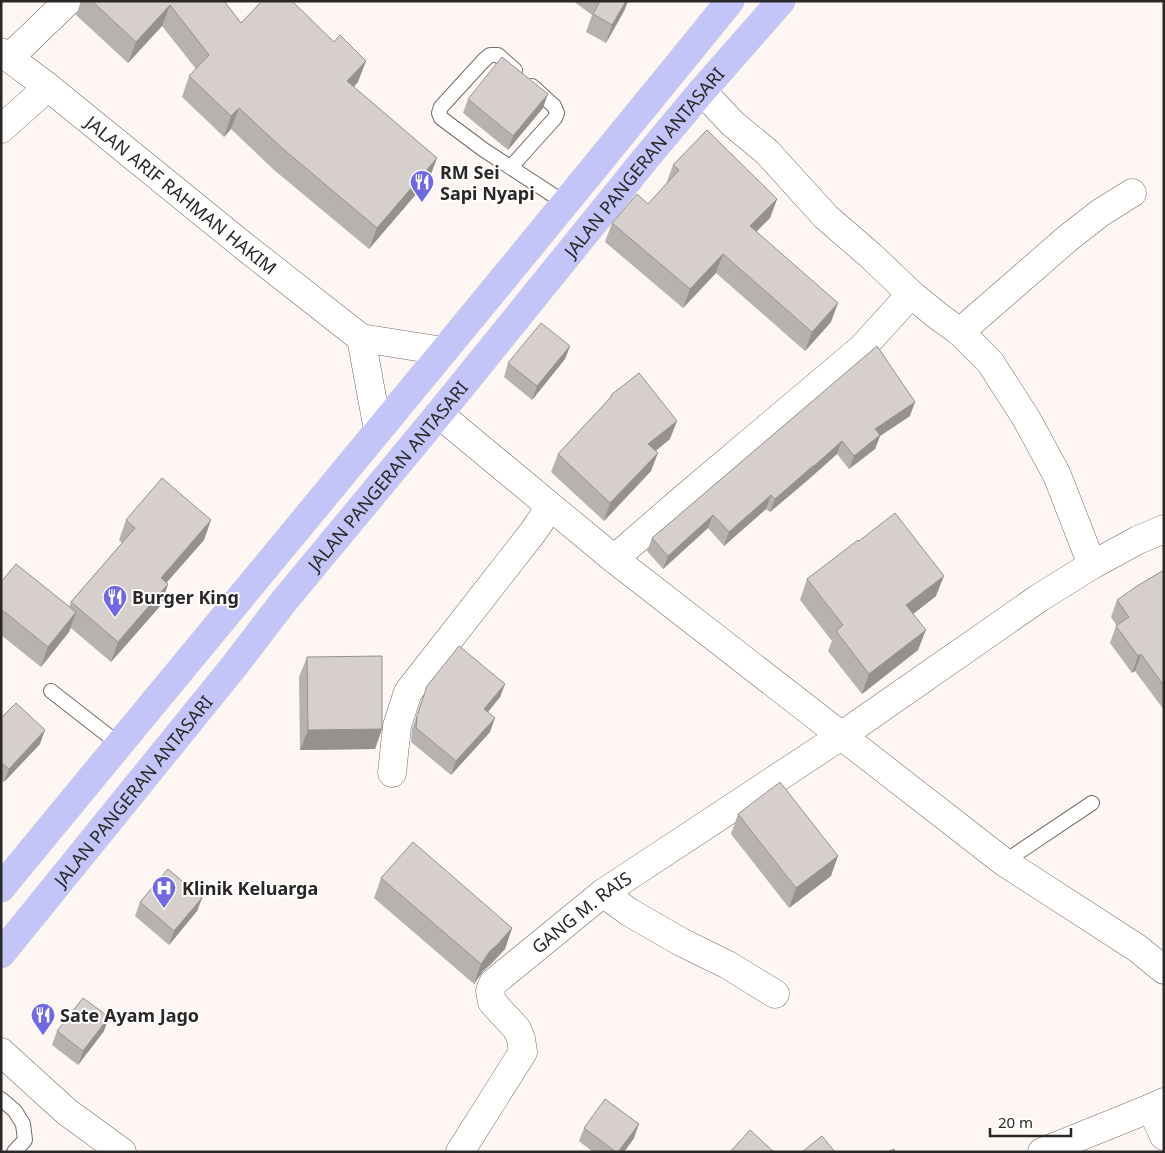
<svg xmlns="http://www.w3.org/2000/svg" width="1165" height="1153" font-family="'Noto Sans',sans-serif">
  <rect width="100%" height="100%" fill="#fdf6f2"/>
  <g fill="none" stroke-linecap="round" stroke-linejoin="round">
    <defs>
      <g id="lane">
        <path d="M515,70L498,55H490L484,60L441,107L439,113L441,118L484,150L565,203"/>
        <path d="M511,167L555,118L557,113L554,106L532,86"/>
        <path d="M51,691L119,744"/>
        <path d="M1004,862L1092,803"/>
        <path d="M1,1099L15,1111L23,1124L25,1140L14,1152"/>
      </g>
      <g id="street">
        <path d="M9,58L68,1"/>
        <path d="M702,91L732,123L767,152L826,217L870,255L911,294L938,316L960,332L990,362L1026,418L1057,475L1092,565"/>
        <path d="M1,129L48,87"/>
        <path d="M960,332L1068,238L1100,213L1132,193"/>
        <path d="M614,559L683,499L862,348L911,294"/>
        <path d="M392,773L397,726L408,692L533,532L550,507"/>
        <path d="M603,893L629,912L681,942L728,965L775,994"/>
        <path d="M1,1052L67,1112L122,1152"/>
        <path d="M1151,1108L1164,1136"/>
        <path id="s1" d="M460,1152L523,1052L521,1039L517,1029L492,1002L490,991L493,983L603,893L841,736L1039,598L1092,565L1138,540L1164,529"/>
        <path d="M1042,1152L1151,1108L1164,1102"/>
      </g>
      <g id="secondary">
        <path id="s2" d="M1,52L48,87L245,247L361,338L443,351"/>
        <path d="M361,338L378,430"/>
        <path d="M439,414L614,559L1004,862L1137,948L1164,970"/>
      </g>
      <g id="primary">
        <path d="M1,888C244,592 489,299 730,1"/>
        <path id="s3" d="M1,954L235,665L284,601L439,414L646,158L702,91L781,1"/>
      </g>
    </defs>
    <!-- lane casing -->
    <use href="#lane" stroke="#726c69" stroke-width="16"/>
    <!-- street casing -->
    <use href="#street" stroke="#726c69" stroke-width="29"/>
    <!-- secondary casing -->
    <use href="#secondary" stroke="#726c69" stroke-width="29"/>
    <!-- primary casing -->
    <use href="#primary" stroke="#d4d4d4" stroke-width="29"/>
    <!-- lane -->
    <use href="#lane" stroke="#fff" stroke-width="14"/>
    <!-- street -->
    <use href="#street" stroke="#fff" stroke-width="28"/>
    <!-- secondary -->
    <use href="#secondary" stroke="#fff" stroke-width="28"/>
    <!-- primary -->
    <use href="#primary" stroke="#c3c4f8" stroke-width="28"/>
  </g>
  <!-- wall -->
  <g fill="#b8b2af">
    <path d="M81,1H224L241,23L358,82L354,87L437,158L429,179L369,249L274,170L231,129L224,137L182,97L189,76L196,69L162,26L128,63L76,15Z"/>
    <path d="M573,1H628L624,11L606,43L586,32L592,15Z"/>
    <path d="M468,99L543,108L508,150L463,113Z"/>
    <path d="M673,165L777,199L770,218L756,232L831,322L805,351L716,273L683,308L605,242L612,223L648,204L666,184Z"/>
    <path d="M570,346L565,359L532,400L504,377L508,363Z"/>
    <path d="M877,346L910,416L880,436L875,449L849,469L837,454L809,479L770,512L766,509L724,546L708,528L663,569L647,551L652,538Z"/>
    <path d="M611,395L670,439L656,451L651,471L604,521L551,472L558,454L609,399Z"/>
    <path d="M126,520L204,540L166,583L168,584L161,605L111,662L71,628L69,632L41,667L1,635V582L69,607L71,602L122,543L119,540Z"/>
    <path d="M859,541L936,596L913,614L918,650L862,694L828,651L832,641L800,600L807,579Z"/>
    <path d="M1164,570V710L1135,671L1132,673L1110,643L1116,626H1117L1111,617L1117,600Z"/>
    <path d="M307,657L382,729L375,749L300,750L299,677Z"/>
    <path d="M505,684L500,697L488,712L490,732L451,775L411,742L412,729L427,686Z"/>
    <path d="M1,718L40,744L4,782L1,780Z"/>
    <path d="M738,814L831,876L789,908L731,834Z"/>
    <path d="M381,878L512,928L505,949L490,965L483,971L474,984L374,898Z"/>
    <path d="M202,898L197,911L169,945L135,916L140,902Z"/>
    <path d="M57,1031H104L78,1065L52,1045Z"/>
    <path d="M584,1128L634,1138L624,1152H593L579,1141Z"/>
  </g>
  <!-- shaded-wall -->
  <g fill="#96918f">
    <path d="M626,1H628L624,11L606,43L612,25Z"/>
    <path d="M170,5L162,26L128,63L136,42Z"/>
    <path d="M366,61L358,82L339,102L347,81Z"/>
    <path d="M548,94L543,108L508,150L513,136Z"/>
    <path d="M239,108L231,129L224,137L231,116Z"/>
    <path d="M437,158L429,179L369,249L377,228Z"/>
    <path d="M777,199L770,218L743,245L750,226Z"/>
    <path d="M723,254L716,273L683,308L690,289Z"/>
    <path d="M838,303L831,322L805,351L812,332Z"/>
    <path d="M570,346L565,359L532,400L537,386Z"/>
    <path d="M915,402L910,416L880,436L875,449L849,469L854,456L875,429Z"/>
    <path d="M677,421L670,439L641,462L648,444Z"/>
    <path d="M842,441L837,454L809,479L814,466Z"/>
    <path d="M658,453L651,471L604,521L610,503Z"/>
    <path d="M814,465L809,479L770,512L775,499Z"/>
    <path d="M771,495L766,509L724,546L729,532Z"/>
    <path d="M713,515L708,528L663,569L668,556Z"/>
    <path d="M211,520L204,540L153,598L161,578Z"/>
    <path d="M944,576L936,596L899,625L906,605Z"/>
    <path d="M168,584L161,605L111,662L118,642Z"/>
    <path d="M76,612L69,632L41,667L48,647Z"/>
    <path d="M926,630L918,650L862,694L869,674Z"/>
    <path d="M1141,654L1135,671L1132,673L1138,656Z"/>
    <path d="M505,684L500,697L479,723L484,709Z"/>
    <path d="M495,718L490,732L451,775L456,761Z"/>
    <path d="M382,729L375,749L300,750L308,730Z"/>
    <path d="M45,730L40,744L4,782L9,769Z"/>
    <path d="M838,856L831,876L789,908L796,888Z"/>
    <path d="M202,898L197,911L169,945L174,931Z"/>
    <path d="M512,928L505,949L490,965L483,971L474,984L481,964L490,951Z"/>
    <path d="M109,1017L104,1031L78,1065L83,1051Z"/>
    <path d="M639,1124L634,1138L624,1152H618Z"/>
  </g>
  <!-- building -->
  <g fill="#d6cfcc" stroke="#96918f">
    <path d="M92,1H224L241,23L262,1H292L334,42L340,35L366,61L347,81L437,158L377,228L282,148L239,108L231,116L189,76L209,55L170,5L136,42Z"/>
    <path d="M600,1H626L612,25L593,14Z"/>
    <path d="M502,57L548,94L513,136L468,99Z"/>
    <path d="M707,130L777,199L750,226L838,303L812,332L723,254L690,289L612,223L637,194L648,204L679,170L673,165Z"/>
    <path d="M541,323L570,346L537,386L508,363Z"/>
    <path d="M877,346L915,402L875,429L880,435L854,456L842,441L814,466V465L775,499L771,495L729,532L713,515L668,556L652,538Z"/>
    <path d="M639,373L677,421L648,444L658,453L610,503L558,454L612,396L611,395Z"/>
    <path d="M162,478L211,520L161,578L168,584L118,642L71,602L135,528L126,520Z"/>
    <path d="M895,513L944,576L906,605L926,630L869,674L836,631L843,625L807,579L858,540L859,541Z"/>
    <path d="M16,564L76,612L48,647L1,609V582Z"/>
    <path d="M1164,570V686L1141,654L1138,656L1116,626L1129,617L1117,600L1137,586Z"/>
    <path d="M459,646L505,684L484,709L495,718L456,761L416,728L417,716L427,686Z"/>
    <path d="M382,656V729L308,730L307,657Z"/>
    <path d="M16,703L45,730L9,769L1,762V718Z"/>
    <path d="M780,782L838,856L796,888L738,814Z"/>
    <path d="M413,842L512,928L497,945L490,951L481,964L381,878Z"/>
    <path d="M168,869L202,898L174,931L140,902Z"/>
    <path d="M83,998L109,1017L83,1051L57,1031Z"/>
    <path d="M605,1099L639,1124L618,1152H616L584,1128Z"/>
    <path d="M750,1130L774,1152H730Z"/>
    <path d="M822,1136L835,1152H802Z"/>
    <path d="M894,1149L895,1152H887Z"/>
  </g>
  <!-- icons -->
  <defs>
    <symbol id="restaurant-pin" viewBox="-11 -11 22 30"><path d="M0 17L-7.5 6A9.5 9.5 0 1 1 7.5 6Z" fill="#7069e3" stroke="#fff"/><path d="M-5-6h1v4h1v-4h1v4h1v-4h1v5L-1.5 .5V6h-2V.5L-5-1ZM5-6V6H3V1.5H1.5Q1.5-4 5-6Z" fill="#fff"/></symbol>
    <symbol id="hospital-pin" viewBox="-11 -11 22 30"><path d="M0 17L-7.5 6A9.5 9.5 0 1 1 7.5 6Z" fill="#7069e3" stroke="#fff"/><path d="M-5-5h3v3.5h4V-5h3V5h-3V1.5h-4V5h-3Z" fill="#fff"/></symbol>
  </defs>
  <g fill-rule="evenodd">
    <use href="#restaurant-pin" x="408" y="168" width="28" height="38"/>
    <use href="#restaurant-pin" x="101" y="583" width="28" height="38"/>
    <use href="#hospital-pin" x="150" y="874" width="28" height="38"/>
    <use href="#restaurant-pin" x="29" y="1001" width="28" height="38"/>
  </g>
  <g text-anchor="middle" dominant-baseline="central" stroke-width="4" stroke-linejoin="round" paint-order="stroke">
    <!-- street labels -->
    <g font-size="18" fill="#2a2826" stroke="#fff">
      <text stroke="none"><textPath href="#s3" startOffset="1020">JALAN PANGERAN ANTASARI</textPath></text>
      <text stroke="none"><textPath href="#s2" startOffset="230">JALAN ARIF RAHMAN HAKIM</textPath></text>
      <text stroke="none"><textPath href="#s3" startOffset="615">JALAN PANGERAN ANTASARI</textPath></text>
      <text stroke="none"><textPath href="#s3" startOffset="210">JALAN PANGERAN ANTASARI</textPath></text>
      <text stroke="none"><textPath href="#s1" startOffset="312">GANG M. RAIS</textPath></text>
    </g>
    <!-- poi labels -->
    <g font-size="18" font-weight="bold" fill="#2a2826" stroke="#fff" text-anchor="start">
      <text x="440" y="172">RM Sei<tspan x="440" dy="21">Sapi Nyapi</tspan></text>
      <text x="132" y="597">Burger King</text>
      <text x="182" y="888">Klinik Keluarga</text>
      <text x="60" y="1015">Sate Ayam Jago</text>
    </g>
  </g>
  <!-- border -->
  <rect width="1165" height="1153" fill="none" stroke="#2a2826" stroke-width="5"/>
  <!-- scale -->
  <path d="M990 1128v8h81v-8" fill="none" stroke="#2a2826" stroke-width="2.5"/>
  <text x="998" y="1128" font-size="15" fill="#2a2826" stroke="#ffffff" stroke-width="4" paint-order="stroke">20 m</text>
</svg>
